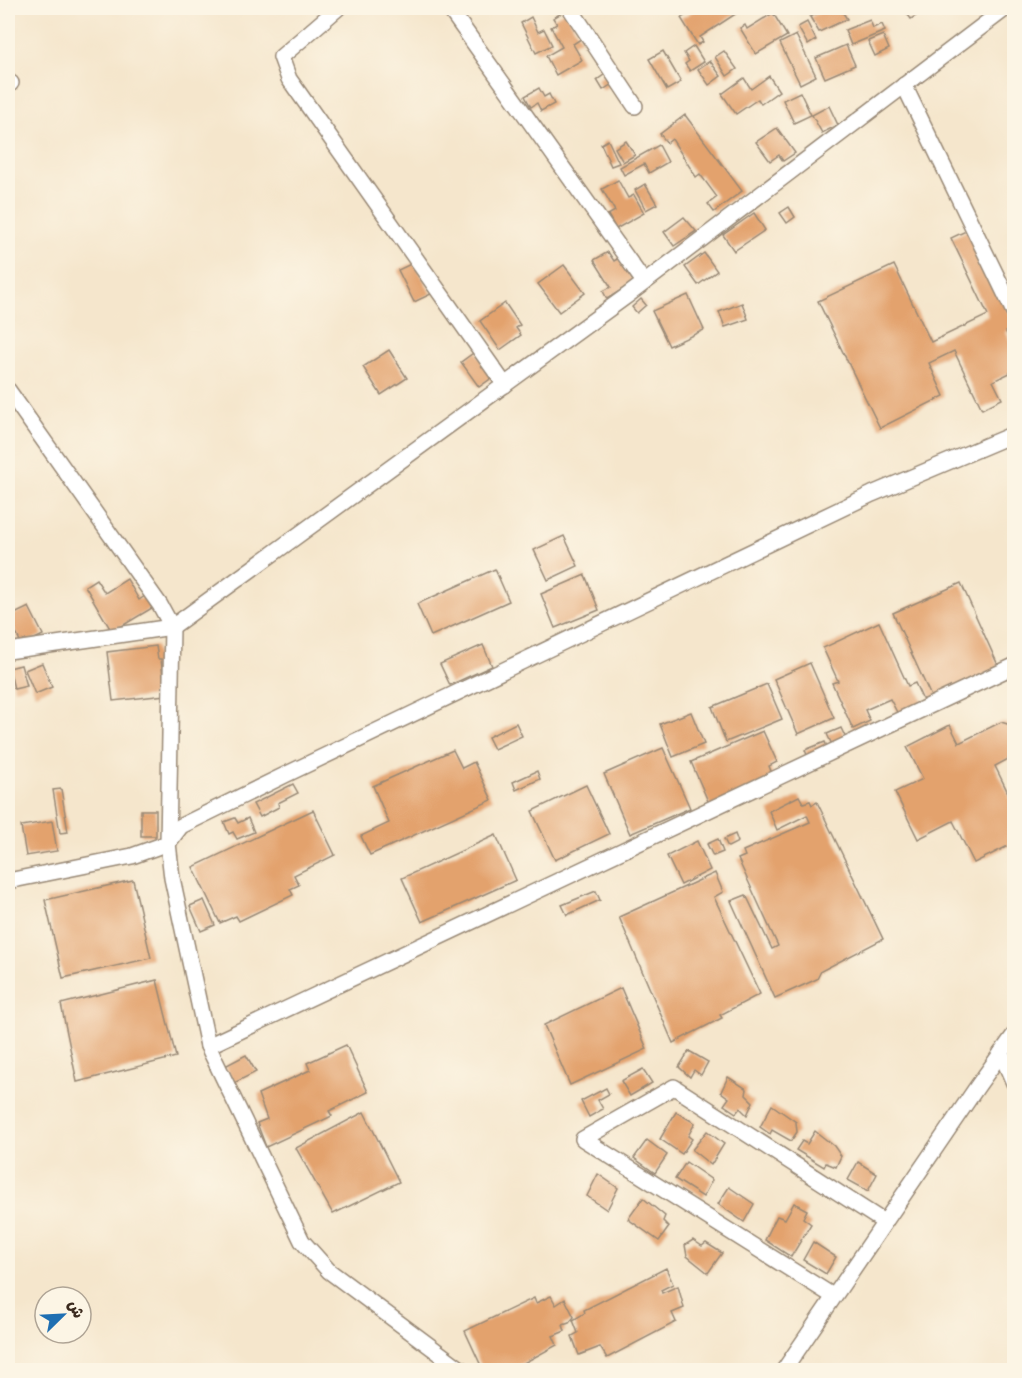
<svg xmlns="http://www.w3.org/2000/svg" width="1022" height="1378" font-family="Pangolin,'Playpen Sans Arabic',sans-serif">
  <rect width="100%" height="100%" fill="#fcf5e5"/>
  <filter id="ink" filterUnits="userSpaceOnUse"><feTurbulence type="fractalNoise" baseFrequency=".0167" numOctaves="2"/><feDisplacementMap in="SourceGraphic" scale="12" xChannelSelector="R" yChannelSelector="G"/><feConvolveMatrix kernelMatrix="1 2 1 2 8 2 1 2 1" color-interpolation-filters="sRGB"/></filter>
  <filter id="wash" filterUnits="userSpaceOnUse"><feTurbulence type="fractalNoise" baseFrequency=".008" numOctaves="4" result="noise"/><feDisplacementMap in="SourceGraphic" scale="24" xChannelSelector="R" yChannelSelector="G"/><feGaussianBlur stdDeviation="1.35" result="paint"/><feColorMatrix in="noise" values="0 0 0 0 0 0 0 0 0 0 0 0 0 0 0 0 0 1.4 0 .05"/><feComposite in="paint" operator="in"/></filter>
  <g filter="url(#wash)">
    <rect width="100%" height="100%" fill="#f5e6cc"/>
    <g id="blocks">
      <!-- building -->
      <g fill="#e3a26d">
        <path d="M698,8H734L737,13L700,37L703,42L698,45L681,18Z"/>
        <path d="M817,8H840L847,19L819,32L810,17L820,12Z"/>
        <path d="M903,8H919L922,12L911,19Z"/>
        <path d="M565,11L581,39L573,44L582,60L556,75L546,56L562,47L551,27L557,24L553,18Z"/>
        <path d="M773,13L787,36L756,54L740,28L745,25L747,29Z"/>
        <path d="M531,17L538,32L544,29L552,45L536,53L521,23Z"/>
        <path d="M870,20L873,28L882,24L885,31L851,45L845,30Z"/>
        <path d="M807,22L816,40L808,45L798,27Z"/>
        <path d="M796,35L816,76L800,84L780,43Z"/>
        <path d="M883,35L889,49L875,56L868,41Z"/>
        <path d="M846,45L855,65L825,78L816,58Z"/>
        <path d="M694,46L704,62L690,71L685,64L689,61L684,53Z"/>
        <path d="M663,51L681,82L667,90L649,59Z"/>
        <path d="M724,51L737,69L727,76L715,57Z"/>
        <path d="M710,61L721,76L709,85L698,69Z"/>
        <path d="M608,72L615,82L603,90L597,80Z"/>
        <path d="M769,76L779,91L761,104L758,99L736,114L722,94L744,78L751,89Z"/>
        <path d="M539,88L544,97L549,94L554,104L541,111L537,103L531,107L525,96Z"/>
        <path d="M800,92L811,115L794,123L783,100Z"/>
        <path d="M829,106L838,125L822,133L812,115Z"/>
        <path d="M685,115L742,191L714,212L708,204L717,197L700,174L696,177L672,139L667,143L660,134Z"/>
        <path d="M777,128L795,153L783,161L779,155L770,161L756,142Z"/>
        <path d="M608,140L619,163L611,166L601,144Z"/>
        <path d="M626,141L635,155L623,162L615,148Z"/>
        <path d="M659,145L668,162L649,173L644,164L624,175L620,167Z"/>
        <path d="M618,180L628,198L634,195L644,213L616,229L608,215L615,211L602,189Z"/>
        <path d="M645,184L657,204L646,210L635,190Z"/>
        <path d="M789,207L795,217L787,223L780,213Z"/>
        <path d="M754,213L765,230L734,251L723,235Z"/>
        <path d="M684,217L696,231L674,246L664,232Z"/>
        <path d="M970,229L1014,322V328L1006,332L1014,349V371L993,381L1002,399L982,409L954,351L929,363L944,396L880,428L818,301L894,265L931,342L988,315L951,238Z"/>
        <path d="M608,252L614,261L619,258L634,282L607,299L603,291L611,287L594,260Z"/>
        <path d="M704,253L717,271L698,285L685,267Z"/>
        <path d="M415,262L431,294L414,302L398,270Z"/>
        <path d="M564,265L585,293L559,312L538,284Z"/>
        <path d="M688,295L704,330L669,346L652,311Z"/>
        <path d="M641,299L646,305L637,313L632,307Z"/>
        <path d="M505,303L520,325L516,328L521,335L500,350L480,321Z"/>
        <path d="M742,303L748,319L725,327L719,312Z"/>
        <path d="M389,350L407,378L381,395L363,367Z"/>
        <path d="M476,351L493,377L479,387L461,362Z"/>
        <path d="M564,536L578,566L548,580L534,550Z"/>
        <path d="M495,569L509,601L431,636L417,604Z"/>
        <path d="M585,575L599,610L555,628L541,594Z"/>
        <path d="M96,579L105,593L127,579L139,600L145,596L152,608L112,632L85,586Z"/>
        <path d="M961,583L1001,672L934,703L893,613Z"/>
        <path d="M29,607L43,635L22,645L8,617Z"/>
        <path d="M879,622L908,686L915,683L925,705L899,716L890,699L865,710L870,721L853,729L832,683L838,681L823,648Z"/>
        <path d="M483,645L492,666L450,685L440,664Z"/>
        <path d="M156,646L158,659H161L165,695L113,701L107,652Z"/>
        <path d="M42,663L52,687L35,694L25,670Z"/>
        <path d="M810,663L834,718L798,734L774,679Z"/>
        <path d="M21,665L27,686L14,689L9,668Z"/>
        <path d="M767,684L782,719L726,742L712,707Z"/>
        <path d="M691,712L704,744L673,757L660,724Z"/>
        <path d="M1001,722L1014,726V756L995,766L1014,805V843L974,863L953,821L918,839L895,792L923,779L907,747L950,725L959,743Z"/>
        <path d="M516,723L522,736L494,749L488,737Z"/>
        <path d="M841,728L848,743L834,749L827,734Z"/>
        <path d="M763,731L777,762L769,766L774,779L711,808L691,762Z"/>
        <path d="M825,742L829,751L809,760L805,750Z"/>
        <path d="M663,748L690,808L630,834L604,774Z"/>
        <path d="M453,750L462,768L474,762L492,800L370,855L361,836L389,823L373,786Z"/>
        <path d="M537,771L540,779L516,790L513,782Z"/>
        <path d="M293,784L298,793L278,803L279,807L260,817L253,804Z"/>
        <path d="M586,785L609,834L555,860L532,811Z"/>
        <path d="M61,789L68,832L60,833L53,790Z"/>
        <path d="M799,796L803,803L810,801L812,805L817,802L883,939L821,971L817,979L806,984L775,998L731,901L746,895L772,949L778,946L738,859L745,856L743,851L810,822L807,815L777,830L769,811Z"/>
        <rect x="141" y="810" width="15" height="26"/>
        <path d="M313,810L335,855L294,875L299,885L290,889L293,895L239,921L236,916L220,923L193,867Z"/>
        <path d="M235,818L238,823L248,818L254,832L237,839L233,832L229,834L224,822Z"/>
        <path d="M52,821L57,851L26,856L21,826Z"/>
        <path d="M735,834L738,842L728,847L724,839Z"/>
        <path d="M496,835L516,880L422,922L402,878Z"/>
        <path d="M718,839L723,852L713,856L707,844Z"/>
        <path d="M697,841L710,870L681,885L667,856Z"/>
        <path d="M715,873L723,892L714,897L760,994L720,1015L722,1018L673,1043L619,917Z"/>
        <path d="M133,880L151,958L63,978L45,900Z"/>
        <path d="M596,891L600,900L567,915L562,905Z"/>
        <path d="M204,900L215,925L201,931L190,906Z"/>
        <path d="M157,980L176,1057L77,1082L61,1004Z"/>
        <path d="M621,988L647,1049L570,1085L544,1025Z"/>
        <path d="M346,1045L368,1092L329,1111L332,1116L266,1147L257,1123L267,1119L258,1094L310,1070L307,1063Z"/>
        <path d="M689,1051L708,1062L701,1075L694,1070L690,1077L679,1067Z"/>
        <path d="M246,1055L256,1072L234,1083L225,1066Z"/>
        <path d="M643,1069L652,1083L630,1096L621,1081Z"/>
        <path d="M728,1077L747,1089L746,1095L753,1102L747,1115L740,1108L736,1113L724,1105L729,1098L721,1092Z"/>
        <path d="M606,1088L609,1094L598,1100L603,1109L589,1117L581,1101Z"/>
        <path d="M772,1105L796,1122L797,1132L791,1141L772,1130L770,1134L760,1127Z"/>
        <path d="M364,1112L399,1182L333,1214L296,1148Z"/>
        <path d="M676,1112L695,1123L688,1136L692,1139L682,1154L660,1139Z"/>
        <path d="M707,1131L724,1144L711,1165L692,1150Z"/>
        <path d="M815,1131L834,1146L841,1156L836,1167L826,1163L824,1167L796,1150L802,1141L807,1144Z"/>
        <path d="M647,1140L667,1155L655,1173L634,1158Z"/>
        <path d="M686,1162L712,1180L703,1197L675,1179Z"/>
        <path d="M858,1162L877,1174L868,1191L848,1180Z"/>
        <path d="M598,1174L618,1188L607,1210L587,1196Z"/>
        <path d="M729,1187L754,1204L744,1222L718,1204Z"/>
        <path d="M643,1198L665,1216L663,1221L669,1227L659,1241L628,1219Z"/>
        <path d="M794,1203L807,1210L803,1218L811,1224L791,1257L765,1240L777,1216L785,1219Z"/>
        <path d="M693,1240L702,1246L706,1243L722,1253L708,1273L687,1256L685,1245Z"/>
        <path d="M813,1242L836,1257L826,1274L803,1260Z"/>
        <path d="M666,1268L673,1284L661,1290L662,1293L678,1286L684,1308L672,1313L676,1322L607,1358L600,1347L579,1355L572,1336L578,1333L573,1320L585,1313L584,1310Z"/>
        <path d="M551,1296L556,1305L565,1299L574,1317L569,1323L563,1325L565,1331L553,1336L557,1345L511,1370H483L465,1331L534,1298L536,1303Z"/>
      </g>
    </g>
  </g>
  <g filter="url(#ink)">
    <use href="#blocks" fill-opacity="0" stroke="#988875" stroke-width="1.5"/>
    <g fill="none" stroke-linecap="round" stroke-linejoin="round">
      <defs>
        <g id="street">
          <path d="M338,8L281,57L289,79L505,385"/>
          <path d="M449,8L644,282"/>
          <path d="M570,8L635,106"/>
          <path d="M904,85L1014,312"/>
          <path d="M8,86L11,83"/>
          <path d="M8,390L160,605L172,627L168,843L172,878L208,1046L302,1241L329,1271L462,1370"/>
          <path d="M8,651L172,627L628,295L1006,8"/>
          <path d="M8,881L132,856L168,843L181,826L287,774L872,494L1014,434"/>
          <path d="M208,1046L1014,666"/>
          <path d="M1001,1053L1014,1083"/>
          <path d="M833,1296L583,1139L674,1087L884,1222"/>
          <path d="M784,1370L977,1087L1014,1035"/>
        </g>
      </defs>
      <!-- street casing -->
      <use href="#street" stroke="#988875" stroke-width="18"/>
      <!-- street -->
      <use href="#street" stroke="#fff" stroke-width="15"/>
    </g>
  </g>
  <!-- margin -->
  <rect width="1022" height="1378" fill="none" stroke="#fcf5e5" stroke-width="30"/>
  <!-- north arrow -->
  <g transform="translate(63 1315) rotate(66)"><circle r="28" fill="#fcf5e5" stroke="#afa495" stroke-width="1.5"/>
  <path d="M0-4.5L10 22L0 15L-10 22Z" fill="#1f6fb2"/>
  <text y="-9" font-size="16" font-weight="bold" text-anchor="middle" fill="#3b2a1e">ش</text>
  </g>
</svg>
